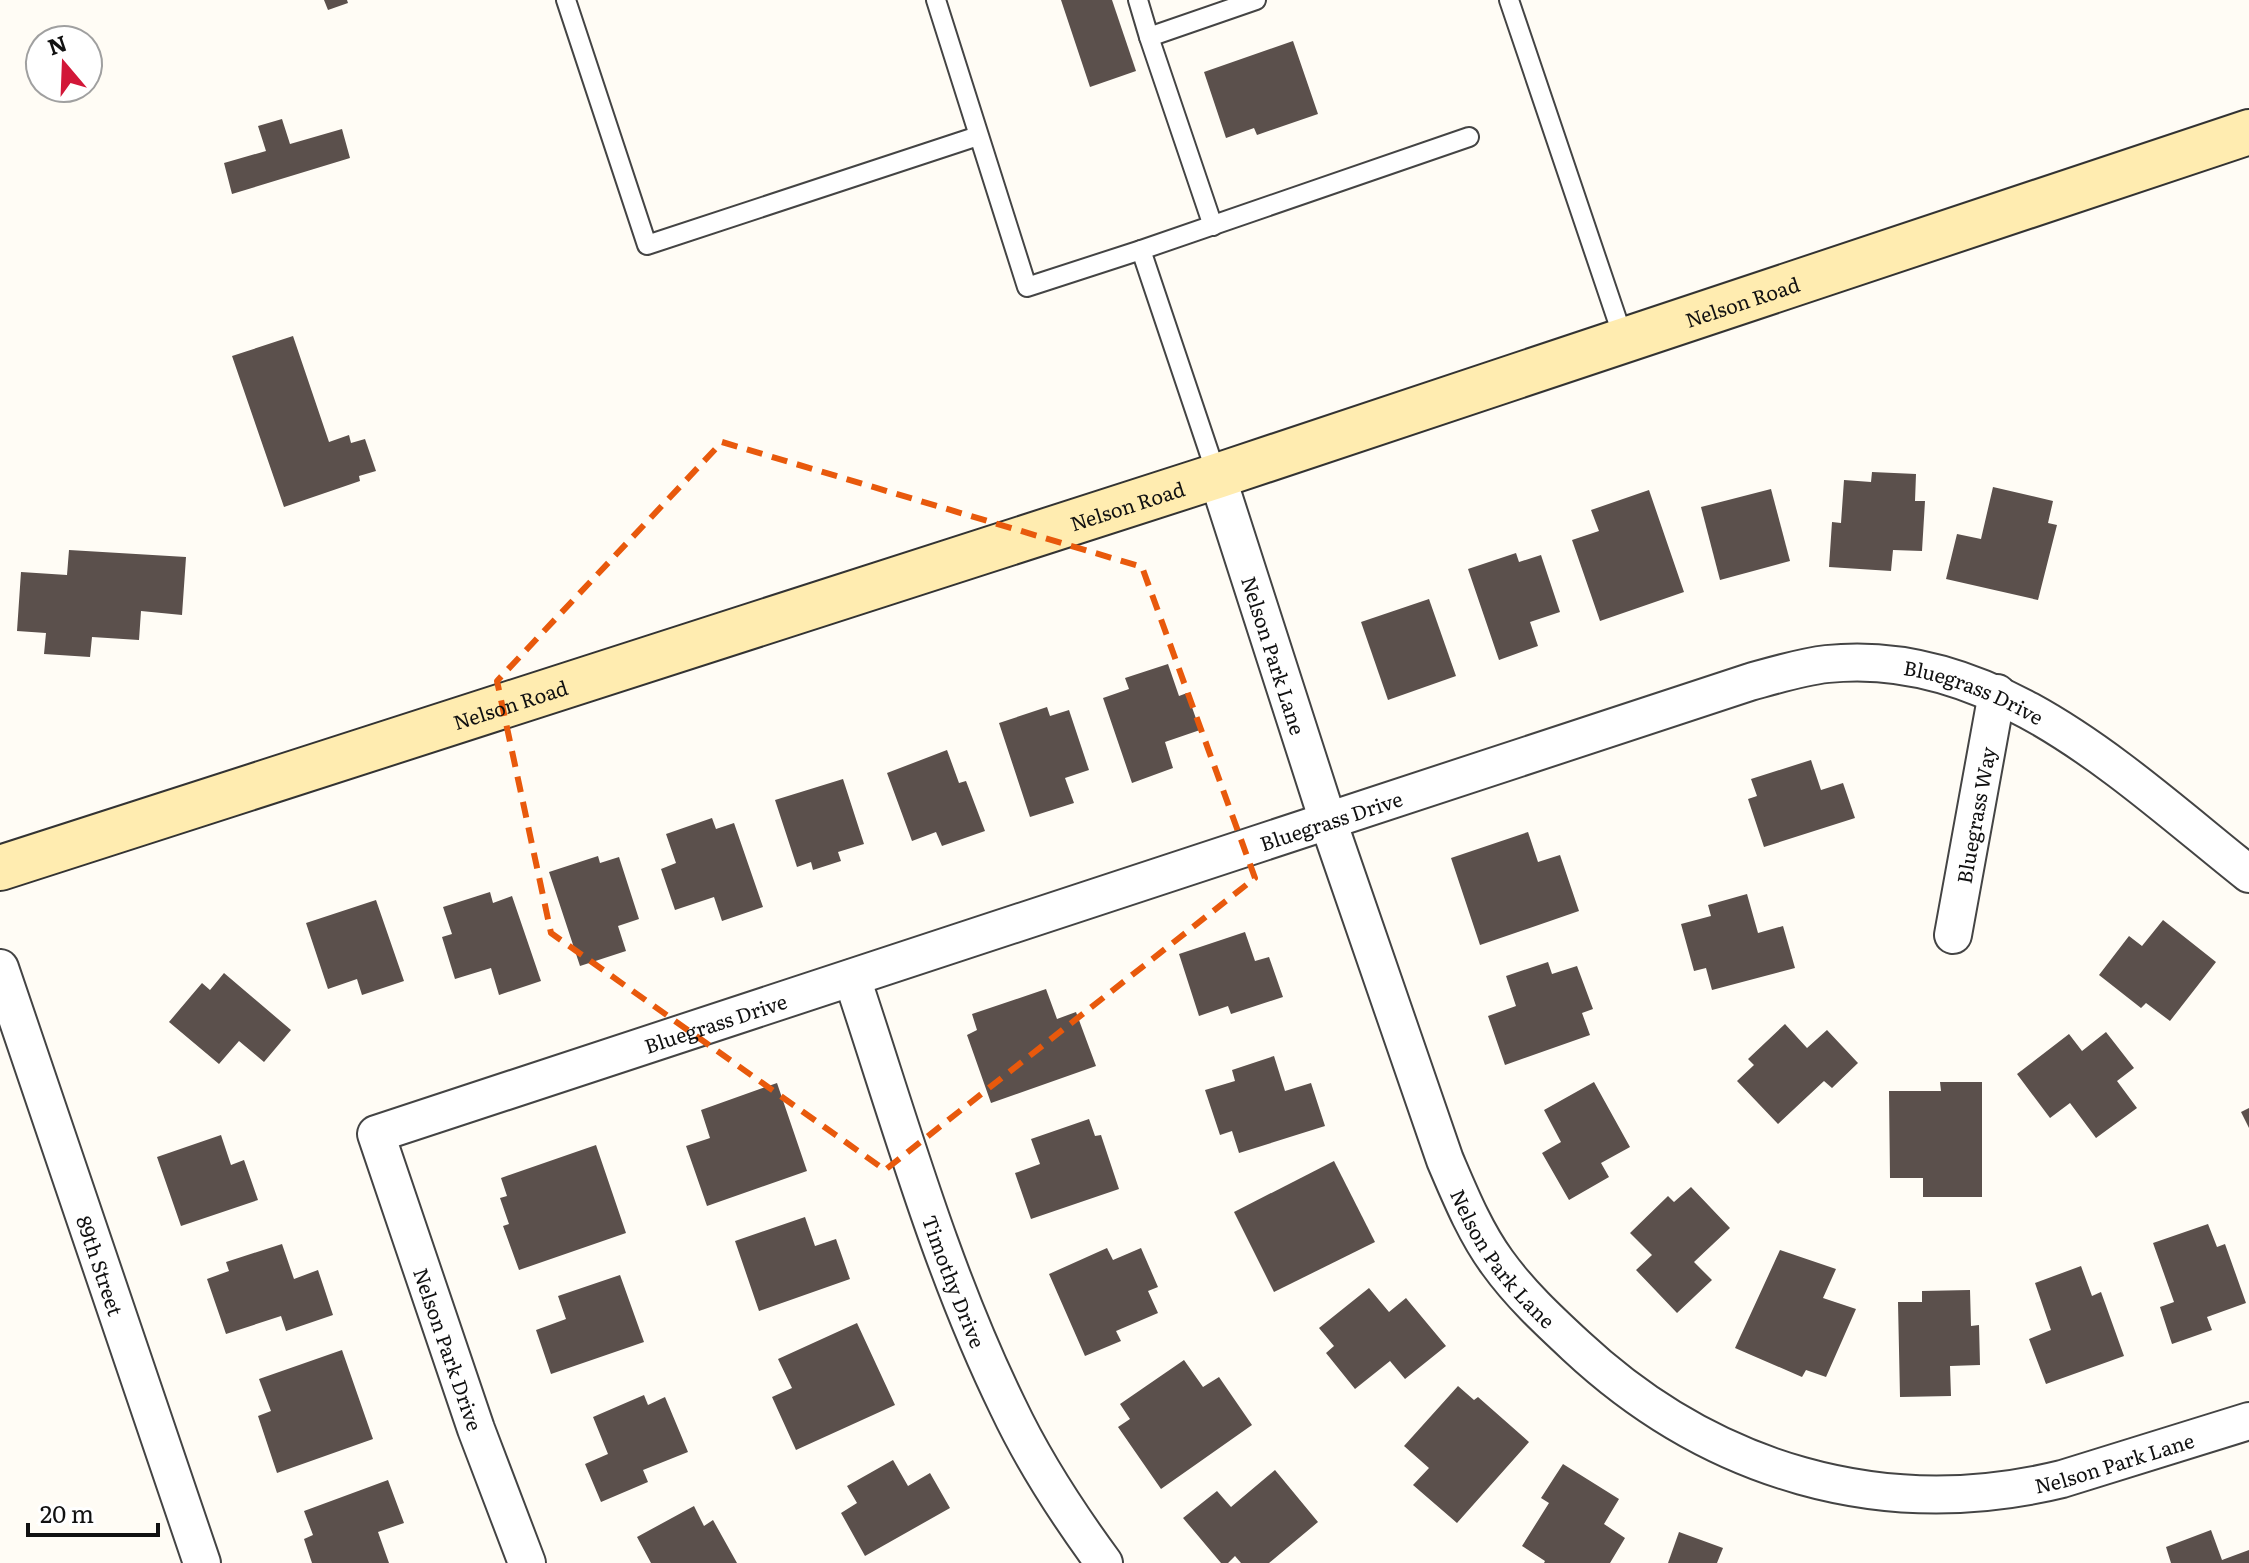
<svg xmlns="http://www.w3.org/2000/svg" width="2249" height="1563" font-family="Literata,serif">
  <rect width="100%" height="100%" fill="#fffcf5"/>
  <!-- building -->
  <g fill="#5b504c">
    <path d="M324,0H347L348,3L328,10Z"/>
    <path d="M1061,0H1112L1136,71L1090,87Z"/>
    <path d="M1293,41L1318,114L1257,135L1254,128L1226,138L1204,72Z"/>
    <path d="M282,119L290,144L342,129L350,158L232,194L224,163L266,151L258,126Z"/>
    <path d="M293,336L329,442L349,435L351,443L365,439L376,471L359,476L360,481L284,507L232,356Z"/>
    <path d="M1872,472L1916,474L1915,501H1925L1922,551L1893,550L1891,571L1829,567L1832,522L1841,523L1844,480L1871,482Z"/>
    <path d="M1993,487L2053,501L2048,523L2057,525L2038,600L1946,579L1957,534L1981,539Z"/>
    <path d="M1771,489L1790,561L1720,580L1701,507Z"/>
    <path d="M1649,490L1684,592L1600,621L1572,540L1599,531L1591,510Z"/>
    <path d="M69,550L186,557L182,615L141,611L139,640L92,637L90,657L44,654L46,633L17,631L21,572L67,575Z"/>
    <path d="M1516,553L1519,562L1541,555L1560,612L1530,622L1538,646L1499,660L1468,569Z"/>
    <path d="M1429,599L1456,676L1388,700L1361,622Z"/>
    <path d="M1168,664L1179,696L1187,693L1200,730L1165,742L1173,768L1132,783L1103,698L1129,689L1125,678Z"/>
    <path d="M1047,707L1050,716L1069,710L1089,770L1065,778L1074,803L1030,817L999,723Z"/>
    <path d="M947,750L959,783L966,781L985,831L942,846L936,832L912,841L887,773Z"/>
    <path d="M1811,760L1821,790L1843,783L1855,818L1764,847L1748,799L1757,796L1751,779Z"/>
    <path d="M843,779L864,844L838,852L841,861L813,870L811,862L797,867L775,800Z"/>
    <path d="M712,818L716,829L734,823L763,907L722,921L714,897L675,910L661,869L676,863L666,834Z"/>
    <path d="M1528,832L1538,862L1560,855L1579,911L1480,945L1451,858Z"/>
    <path d="M598,856L600,863L619,857L639,919L618,926L626,951L580,966L549,872Z"/>
    <path d="M490,892L493,903L512,896L541,981L499,995L491,968L455,979L442,937L452,934L443,907Z"/>
    <path d="M1747,894L1758,933L1783,926L1795,968L1712,990L1706,968L1694,971L1681,924L1711,916L1708,905Z"/>
    <path d="M376,900L404,981L362,995L357,979L328,989L306,923Z"/>
    <path d="M2163,920L2216,962L2170,1021L2146,1003L2141,1008L2099,975L2129,936L2142,946Z"/>
    <path d="M1245,932L1255,961L1269,957L1283,997L1231,1014L1228,1006L1199,1016L1179,954Z"/>
    <path d="M1548,962L1552,974L1577,966L1593,1009L1582,1013L1590,1035L1505,1065L1488,1016L1516,1006L1506,976Z"/>
    <path d="M224,973L291,1030L264,1062L239,1041L219,1064L169,1022L202,983L210,990Z"/>
    <path d="M1046,989L1057,1019L1076,1012L1096,1066L991,1103L967,1035L977,1030L972,1014Z"/>
    <path d="M1785,1024L1807,1048L1827,1030L1858,1063L1832,1088L1824,1081L1778,1124L1737,1081L1754,1065L1748,1059Z"/>
    <path d="M2106,1032L2134,1068L2117,1081L2137,1108L2096,1138L2070,1103L2050,1118L2017,1074L2069,1034L2082,1051Z"/>
    <path d="M1274,1056L1285,1091L1311,1083L1325,1126L1239,1153L1232,1131L1220,1135L1205,1090L1235,1081L1232,1070Z"/>
    <path d="M1594,1082L1630,1147L1601,1163L1609,1177L1569,1200L1542,1153L1561,1142L1544,1110Z"/>
    <path d="M1940,1082H1982V1197H1923V1178H1890L1889,1091H1941Z"/>
    <path d="M777,1083L807,1171L707,1206L686,1146L710,1138L701,1110Z"/>
    <path d="M2249,1108V1128L2241,1112Z"/>
    <path d="M1089,1119L1095,1136L1101,1135L1119,1189L1031,1219L1015,1173L1040,1164L1031,1139Z"/>
    <path d="M221,1135L231,1165L244,1160L258,1200L181,1226L157,1157Z"/>
    <path d="M596,1145L626,1233L519,1270L503,1226L509,1224L500,1198L507,1196L501,1178Z"/>
    <path d="M1334,1161L1375,1242L1274,1292L1234,1212Z"/>
    <path d="M1691,1187L1730,1228L1694,1262L1712,1280L1677,1313L1636,1270L1652,1255L1630,1233L1668,1196L1674,1202Z"/>
    <path d="M805,1217L815,1246L836,1239L850,1279L759,1311L735,1241Z"/>
    <path d="M2208,1224L2217,1247L2225,1244L2246,1303L2207,1317L2212,1330L2172,1344L2160,1307L2174,1302L2153,1243Z"/>
    <path d="M282,1244L294,1279L318,1270L333,1315L286,1331L281,1316L226,1334L207,1279L229,1271L226,1262Z"/>
    <path d="M1107,1248L1113,1260L1141,1248L1158,1287L1148,1291L1158,1313L1116,1331L1121,1341L1085,1356L1049,1274Z"/>
    <path d="M1780,1250L1836,1269L1823,1298L1856,1309L1826,1377L1806,1370L1802,1377L1735,1348Z"/>
    <path d="M2081,1266L2092,1296L2101,1292L2124,1356L2046,1384L2029,1339L2051,1330L2035,1283Z"/>
    <path d="M620,1275L644,1342L551,1374L536,1330L566,1319L558,1296Z"/>
    <path d="M1369,1288L1389,1312L1406,1298L1446,1346L1405,1379L1390,1361L1355,1389L1326,1353L1334,1346L1319,1328Z"/>
    <path d="M1970,1290L1971,1326L1979,1325L1980,1365L1950,1366L1951,1396L1900,1397L1898,1302H1922V1291Z"/>
    <path d="M857,1323L895,1405L796,1450L772,1397L792,1388L778,1359Z"/>
    <path d="M342,1350L373,1439L277,1473L258,1416L271,1411L259,1379Z"/>
    <path d="M1184,1360L1203,1387L1219,1377L1252,1425L1161,1489L1118,1427L1130,1419L1120,1404Z"/>
    <path d="M1458,1386L1474,1400L1478,1397L1529,1442L1457,1523L1413,1485L1429,1468L1404,1446Z"/>
    <path d="M644,1395L648,1405L665,1397L688,1452L643,1470L648,1482L601,1502L585,1464L608,1454L593,1417Z"/>
    <path d="M893,1460L908,1486L930,1473L950,1508L865,1556L841,1513L857,1503L847,1486Z"/>
    <path d="M1563,1464L1619,1499L1604,1524L1625,1538L1610,1563H1544L1545,1561L1522,1546L1549,1503L1541,1498Z"/>
    <path d="M1275,1470L1318,1522L1269,1563H1241L1235,1556L1228,1563H1221L1183,1518L1217,1491L1231,1507Z"/>
    <path d="M388,1480L404,1523L378,1532L389,1563H312L304,1539L313,1535L304,1511Z"/>
    <path d="M694,1506L704,1526L713,1520L737,1563H651L637,1537Z"/>
    <path d="M2211,1530L2222,1560L2249,1550V1563H2171L2166,1547Z"/>
    <path d="M1679,1532L1723,1548L1717,1563H1668Z"/>
  </g>
  <g fill="none" stroke-linecap="round" stroke-linejoin="round">
    <defs>
      <g id="service">
        <path d="M566,0L647,245L978,136"/>
        <path d="M936,0L1027,287L1141,250L1469,137"/>
        <path d="M1138,0L1149,37L1256,0"/>
        <path d="M1509,0L1624,340"/>
        <path d="M1149,37L1213,226"/>
        <path d="M1141,250L1217,476"/>
      </g>
      <g id="minor">
        <path id="s1" d="M1217,476L1328,821L1445,1160C1460,1195 1475,1232 1497,1262C1520,1294 1548,1320 1576,1346C1710,1471 1882,1523 2062,1479L2249,1421"/>
        <path id="s2" d="M1953,935L1997,693"/>
        <path id="s3" d="M0,968L202,1563"/>
        <path id="s4" d="M852,978C900,1122 941,1270 1008,1407C1034,1462 1068,1514 1104,1563"/>
        <path id="s5" d="M527,1563L476,1429L376,1134L1750,682C1775,675 1801,667 1827,664C1995,646 2128,778 2249,874"/>
      </g>
      <g id="secondary">
        <path id="s6" d="M0,868L1217,476L2249,132"/>
      </g>
    </defs>
    <!-- service casing -->
    <use href="#service" stroke="#444" stroke-width="22"/>
    <!-- minor casing -->
    <use href="#minor" stroke="#444" stroke-width="40"/>
    <!-- secondary casing -->
    <use href="#secondary" stroke="#333" stroke-width="48"/>
    <!-- service -->
    <use href="#service" stroke="#fff" stroke-width="18"/>
    <!-- minor -->
    <use href="#minor" stroke="#fff" stroke-width="36"/>
    <!-- secondary -->
    <use href="#secondary" stroke="#ffecb0" stroke-width="44"/>
  </g>
  <!-- marked area -->
  <path fill="none" stroke="#e8590c" stroke-width="6" stroke-dasharray="16 10" stroke-linejoin="round" d="M722,442L1142,567L1255,878L885,1170L551,933L497,681Z"/>
  <g text-anchor="middle" dominant-baseline="central" stroke-width="8" stroke-linejoin="round" paint-order="stroke">
    <!-- street labels -->
    <g font-size="20" fill="#111" stroke="#fff">
      <text stroke="none"><textPath href="#s6" startOffset="1832">Nelson Road</textPath></text>
      <text stroke="none"><textPath href="#s6" startOffset="1184">Nelson Road</textPath></text>
      <text stroke="none"><textPath href="#s1" startOffset="188">Nelson Park Lane</textPath></text>
      <text stroke="none"><textPath href="#s5" startOffset="2132">Bluegrass Drive</textPath></text>
      <text stroke="none"><textPath href="#s6" startOffset="536">Nelson Road</textPath></text>
      <text stroke="none"><textPath href="#s2" startOffset="122">Bluegrass Way</textPath></text>
      <text stroke="none"><textPath href="#s5" startOffset="1460">Bluegrass Drive</textPath></text>
      <text stroke="none"><textPath href="#s5" startOffset="812">Bluegrass Drive</textPath></text>
      <text stroke="none"><textPath href="#s1" startOffset="836">Nelson Park Lane</textPath></text>
      <text stroke="none"><textPath href="#s3" startOffset="314">89th Street</textPath></text>
      <text stroke="none"><textPath href="#s4" startOffset="320">Timothy Drive</textPath></text>
      <text transform="translate(449 1349) rotate(71)">Nelson Park Drive</text>
      <text stroke="none"><textPath href="#s1" startOffset="1532">Nelson Park Lane</textPath></text>
    </g>
  </g>
  <!-- north arrow -->
  <g transform="translate(64 64) rotate(341)"><circle r="38" fill="#ffffff" stroke="#a0a0a0" stroke-width="2"/>
  <path d="M0-6L14 30L0 20L-14 30Z" fill="#d21738"/>
  <text y="-12" font-size="22" font-weight="bold" text-anchor="middle" fill="#111111">N</text>
  </g>
  <!-- scale -->
  <path d="M28 1523v12h130v-12" fill="none" stroke="#111111" stroke-width="4"/>
  <text x="40" y="1523" font-size="24" fill="#111111" stroke="#ffffff" stroke-width="6" paint-order="stroke">20 m</text>
</svg>
